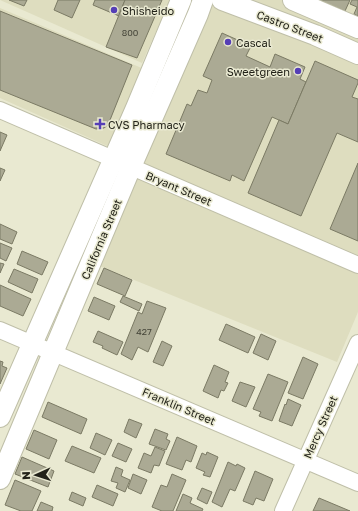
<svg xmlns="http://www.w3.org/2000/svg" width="358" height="511" font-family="'Golos Text',sans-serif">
  <rect width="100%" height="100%" fill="#e9e9d1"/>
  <!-- built -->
  <g fill="#deddbf">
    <path d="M0,0H170L142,63Z"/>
    <path d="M212,0H358V312L337,362L97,265L143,162L0,98V8L177,83Z"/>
  </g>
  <!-- building -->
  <g fill="#abaa94" stroke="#7b7a64">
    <path d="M9,0H27L24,6Z"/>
    <path d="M58,0H80L72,18L54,10Z"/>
    <path d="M95,0H125L119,16L93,5Z"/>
    <path d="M125,0H162L137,58L106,47Z"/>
    <path d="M318,0H350L345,11Z"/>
    <path d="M352,0H358V16L354,14L357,7L350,4Z"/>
    <path d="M0,11L132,65L108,125L104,128L96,129L0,90Z"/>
    <path d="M222,33L251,46L246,56L270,67L275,54L305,67L300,79L306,82L288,124L272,117L244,181L232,175L230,181L166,154L187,104L191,106L198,90L207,93L212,80L203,76Z"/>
    <path d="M315,61L358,80V83L352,97L358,99V142L337,133L301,216L248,193L279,120L288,124Z"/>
    <path d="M0,132L7,135L0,151Z"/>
    <path d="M358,163V241L330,229Z"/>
    <path d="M0,168L5,170L0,181Z"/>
    <path d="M0,224L17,232L12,244L0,239Z"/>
    <path d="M0,243L12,248L6,261L0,258Z"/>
    <path d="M22,251L48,262L42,275L17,264Z"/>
    <path d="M0,263L4,264L0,273Z"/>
    <path d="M104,268L132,280L125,296L97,284Z"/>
    <path d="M14,269L38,279L32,293L8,282Z"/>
    <path d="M0,285L31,299L23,316L0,306Z"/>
    <path d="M123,296L142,304L139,311L120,302Z"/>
    <path d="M94,297L115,306L109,320L88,311Z"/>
    <path d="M147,301L166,308L148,352L138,347L132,360L121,354L138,312L142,314Z"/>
    <path d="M226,324L255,337L248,353L219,340Z"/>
    <path d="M98,331L123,342L117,355L102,348L103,346L93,342Z"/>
    <path d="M261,334L276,341L268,360L253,353Z"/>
    <path d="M162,341L172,346L163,366L153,362Z"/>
    <path d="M303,357L318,364L303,399L288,393Z"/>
    <path d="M0,361L3,362L2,366L7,368L0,384Z"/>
    <path d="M214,365L229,372L225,382L228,383L224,391L221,390L218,398L203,391Z"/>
    <path d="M268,374L288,382L272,421L259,416L261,412L253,409Z"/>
    <path d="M240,382L255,387L246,407L232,401Z"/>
    <path d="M288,399L301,405L292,426L279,421L285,404L286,405Z"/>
    <path d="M48,402L87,419L81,434L42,417Z"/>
    <path d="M129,419L142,424L136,438L124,432Z"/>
    <path d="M155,429L168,434L166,439L170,441L166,450L149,444Z"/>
    <path d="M34,430L57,440L49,459L26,449Z"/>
    <path d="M96,433L112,440L105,455L90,448Z"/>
    <path d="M177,437L197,446L191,462L186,460L182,470L166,464Z"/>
    <path d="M118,443L132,449L126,462L112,456Z"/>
    <path d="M72,446L101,458L94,473L65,461Z"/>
    <path d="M155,447L165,451L159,466L154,465L151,473L138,468L144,453L151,456Z"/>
    <path d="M207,452L218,457L210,477L203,475L205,472L196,468L202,453L206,455Z"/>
    <path d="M22,457L54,471L48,487L15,474Z"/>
    <path d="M228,462L236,466L237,464L245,468L235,491L230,489L222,507L212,502Z"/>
    <path d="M116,467L123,470L121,476L130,480L125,492L116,488L118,483L111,481Z"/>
    <path d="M255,471L273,479L264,501L256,498L253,505L243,501Z"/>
    <path d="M133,474L147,480L141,494L128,488Z"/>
    <path d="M172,474L186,480L173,511H162L152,507L161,485L167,487Z"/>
    <path d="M15,480L41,491L32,511H21L5,505Z"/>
    <path d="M97,485L118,494L113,506L92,497Z"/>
    <path d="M202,488L212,492L207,504L197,499Z"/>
    <path d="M72,492L86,498L83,506L69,500Z"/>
    <path d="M183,494L192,498L190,503L203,509L202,511H176Z"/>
    <path d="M319,498L350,511H313Z"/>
    <path d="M41,502L53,507L52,511H37Z"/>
  </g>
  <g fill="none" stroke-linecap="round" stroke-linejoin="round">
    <defs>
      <g id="minor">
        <path d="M0,110L358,265"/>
        <path d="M0,330L358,483"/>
        <path d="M283,511L358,343"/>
      </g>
      <g id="major">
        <path d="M222,0L315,35L358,54"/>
        <path d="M293,0L358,28"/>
        <path d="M0,417L136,108L181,0"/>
        <path d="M0,479L131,167L198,14L203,0"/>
      </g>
    </defs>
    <!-- minor casing -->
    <use href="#minor" stroke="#bfbfa8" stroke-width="18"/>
    <!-- major casing -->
    <use href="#major" stroke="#bfbfa8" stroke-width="22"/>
    <!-- minor -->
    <use href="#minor" stroke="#fff" stroke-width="16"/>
    <!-- major -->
    <use href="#major" stroke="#fff" stroke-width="20"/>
  </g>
  <!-- markers -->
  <g fill="#553eb6" stroke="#e9e9d1" stroke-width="1.5">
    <circle cx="114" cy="10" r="4"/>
    <circle cx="228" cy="42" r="4"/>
    <circle cx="298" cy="71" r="4"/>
    <path d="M98 118h4v4h4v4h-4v4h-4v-4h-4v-4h4z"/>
  </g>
  <g text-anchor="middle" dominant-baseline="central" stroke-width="3" stroke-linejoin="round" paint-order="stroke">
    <!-- number labels -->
    <g font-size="9" fill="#444438">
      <text x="130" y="32">800</text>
      <text x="144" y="331">427</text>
    </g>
    <!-- poi labels -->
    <g font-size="11" fill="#222219" stroke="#e9e9d1" text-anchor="start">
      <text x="122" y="10">Shisheido</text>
      <text x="236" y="42">Cascal</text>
      <text x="290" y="71" text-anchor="end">Sweetgreen</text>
      <text x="108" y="124">CVS Pharmacy</text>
    </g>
    <!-- street labels -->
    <g font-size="11" fill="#222219" stroke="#e9e9d1">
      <text transform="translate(290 26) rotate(21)">Castro Street</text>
      <text transform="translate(179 188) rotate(23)">Bryant Street</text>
      <text transform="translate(101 239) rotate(-67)">California Street</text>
      <text transform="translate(179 406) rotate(23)">Franklin Street</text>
      <text transform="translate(320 427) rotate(-66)">Mercy Street</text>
    </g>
  </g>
  <!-- north arrow -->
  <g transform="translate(36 475) rotate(267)" stroke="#e9e9d1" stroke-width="3" paint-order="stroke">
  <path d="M0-3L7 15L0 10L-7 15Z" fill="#222219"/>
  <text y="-6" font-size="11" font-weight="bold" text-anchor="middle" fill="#222219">N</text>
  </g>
</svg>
